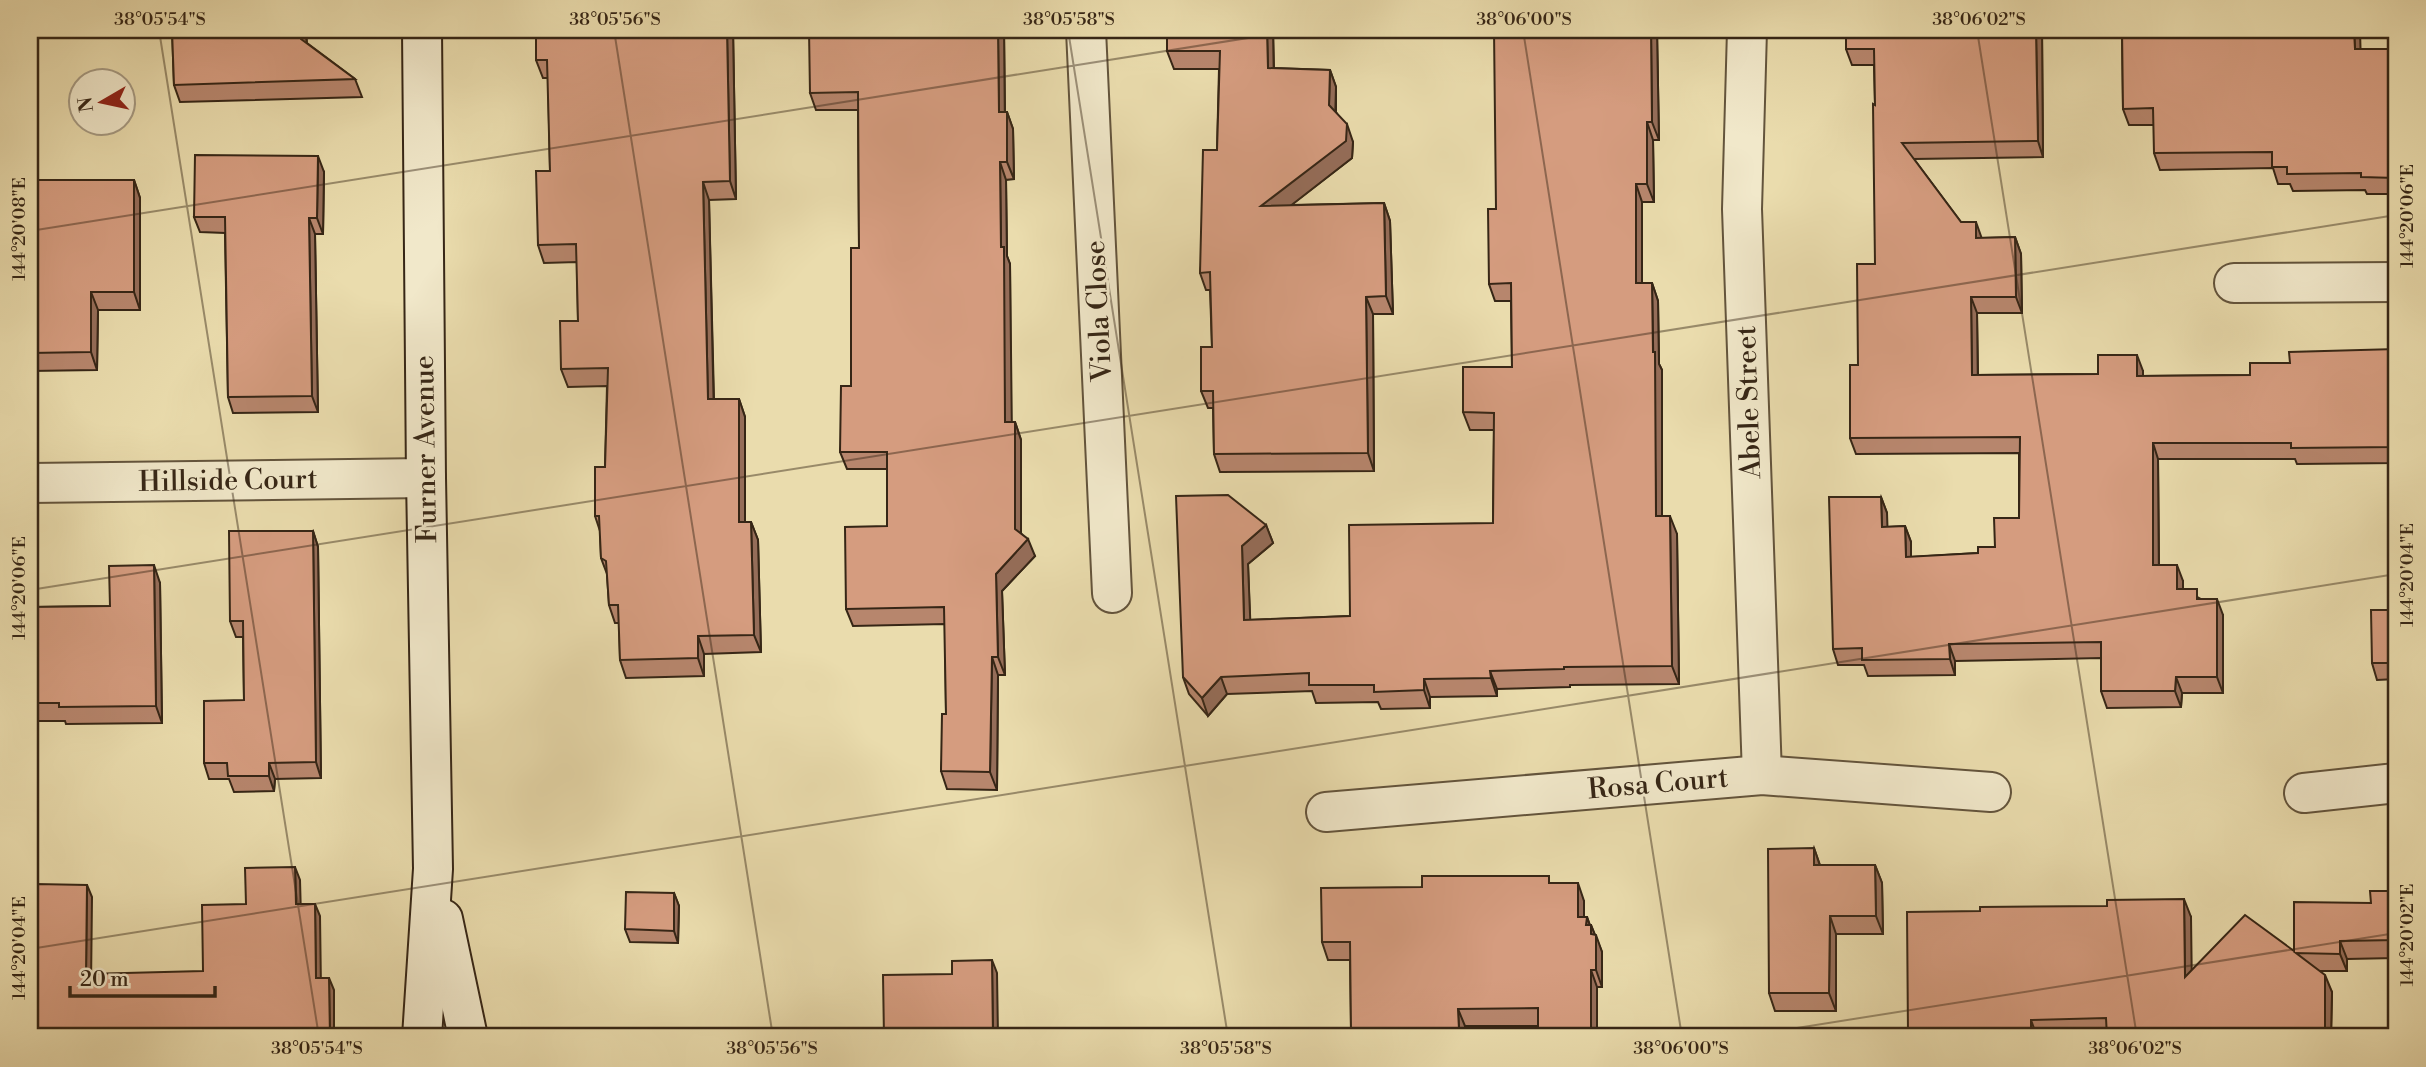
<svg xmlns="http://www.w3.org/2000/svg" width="2426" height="1067" font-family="'Libre Bodoni',serif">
  <rect width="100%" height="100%" fill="#eadcad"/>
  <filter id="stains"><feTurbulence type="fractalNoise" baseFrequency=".00286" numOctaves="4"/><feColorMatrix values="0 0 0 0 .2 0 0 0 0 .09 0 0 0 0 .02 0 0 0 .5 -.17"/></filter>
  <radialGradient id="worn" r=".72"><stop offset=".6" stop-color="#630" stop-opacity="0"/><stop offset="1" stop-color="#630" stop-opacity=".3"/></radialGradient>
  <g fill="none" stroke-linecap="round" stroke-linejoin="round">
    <defs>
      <g id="street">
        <path d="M1086,30L1112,593"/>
        <path d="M1747,30L1742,209L1762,775"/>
        <path d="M2234,283L2396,282"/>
        <path d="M30,483L426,478"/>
        <path d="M2304,793L2396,783"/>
        <path d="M1326,812L1762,775L1991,792"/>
      </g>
      <g id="secondary">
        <path d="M443,919L468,1037"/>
        <path d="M422,1037L433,869L426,478L422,30"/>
      </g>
    </defs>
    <!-- street casing -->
    <use href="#street" stroke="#63543c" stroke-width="42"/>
    <!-- secondary casing -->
    <use href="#secondary" stroke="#362616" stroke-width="42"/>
    <!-- street -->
    <use href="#street" stroke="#f1e8ca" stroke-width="38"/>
    <!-- secondary -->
    <use href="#secondary" stroke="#f1e8ca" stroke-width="38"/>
  </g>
  <!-- wall -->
  <g fill="#b7866d" stroke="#362616" stroke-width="2">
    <path d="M172,30H306L307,43L355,79L362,97L180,102L174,85Z"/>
    <path d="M536,30H733L736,199L709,200L714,399H739L745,417V522H751L758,540L761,652L704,654V676L626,678L620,660L619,623H615L609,605L607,574L601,558L600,531L595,516L605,467L607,386L568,387L561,369L578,321L577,262L544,263L538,245L550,171L548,78H543L536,60Z"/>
    <path d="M1004,30L1005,112H1007L1013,129L1014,179L1006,180L1007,256L1010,264L1011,422H1015L1021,440V533L1035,556L1002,591L1005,675H998L997,790L947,789L941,771L946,714L945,624L853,626L846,609L887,526V469H847L840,452L851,386L859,248L858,110H816L810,93Z"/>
    <path d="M1273,30L1274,68L1330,70L1336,87V112L1353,142L1352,158L1291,205L1384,203L1390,221L1393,314H1373L1374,471L1220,472L1214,454L1213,408H1208L1201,391L1212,347L1210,290H1206L1200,273L1217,150L1219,69H1174L1167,51Z"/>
    <path d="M1657,30L1659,140H1653L1654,202H1642V283H1652L1658,301L1659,364L1662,370V516L1677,534L1679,684L1570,685V687L1497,689V696L1430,697V708L1381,709L1378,702L1316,703L1312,691L1227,694L1208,716L1189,694L1183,677L1266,525L1273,543L1248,564L1250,620L1350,616L1493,523L1494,430H1470L1463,412L1512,367L1511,301H1495L1489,284L1496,209Z"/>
    <path d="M1846,30H2042L2043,157L1914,159L1961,222L1982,238L2015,237L2021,254L2022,313H1977L1978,375L2098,374L2143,371V376L2250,375L2290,363L2396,349V463L2297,464L2295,459H2158L2159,565L2183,581V589L2201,599L2223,615V693H2182L2181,707L2107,708L2101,691V658L1955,661V675L1868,676L1864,665H1838L1833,649L1881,497L1887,513V527L1905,526L1911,542V557L1978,553L1995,547L2019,518V453L1856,454L1850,438L1858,365L1875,264V105L1874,65H1852L1846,49Z"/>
    <path d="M2122,30H2360V49H2396V194H2367L2365,190L2293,191L2290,184H2278L2273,168L2160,170L2154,153V125H2129L2123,109Z"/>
    <path d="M324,172L323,234H315L318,412L233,413L228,397L225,233L200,232L194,217Z"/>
    <path d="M30,180H134L140,198V310H98L97,370L30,371Z"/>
    <path d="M313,531L318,547L321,778L275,779L274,791L234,792L229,779H209L204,763L244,700L243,637H236L230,621Z"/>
    <path d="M30,556L32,562V607L110,606L160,583L162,723L66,724L65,721H30Z"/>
    <path d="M2396,610V679L2377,680L2372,663Z"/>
    <path d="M1814,848L1820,865H1875L1882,883L1883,934H1836V1011H1775L1769,993Z"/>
    <path d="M1552,883L1584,901V917H1587L1590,925H1591L1602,952V987H1597V1037H1541L1538,1030V1026H1465V1037H1354L1351,1030L1350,960H1328L1322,942L1422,887Z"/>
    <path d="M2396,891V958L2347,959V971H2320L2332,992L2331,1037H2107V1036L2064,1037H1909L1908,1034L2191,917V970L2294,951L2371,903Z"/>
    <path d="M674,893L679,906L678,943L630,942L625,929Z"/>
  </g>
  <!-- shaded-wall -->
  <g fill="#956d59" stroke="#362616" stroke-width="2">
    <path d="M301,30H306L307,57L301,39Z"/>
    <path d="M727,30H733L736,199L730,181Z"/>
    <path d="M998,30H1004L1005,130L999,112Z"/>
    <path d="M1267,30H1273L1274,86L1268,68Z"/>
    <path d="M1651,30H1657L1659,140L1652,122Z"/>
    <path d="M2036,30H2042L2043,157L2038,141Z"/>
    <path d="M2354,30H2360L2361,66L2355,49Z"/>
    <path d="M1330,70L1336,87L1335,123L1329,105Z"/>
    <path d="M1007,112L1013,129L1014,179L1007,162Z"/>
    <path d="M1647,122L1653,140L1654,202L1647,184Z"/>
    <path d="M1347,124L1353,142L1352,158L1267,224L1261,206Z"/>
    <path d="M318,156L324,172L323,234L317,218Z"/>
    <path d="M1000,162L1006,180L1007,256L1010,264L1012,439L1005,422L1001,247Z"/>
    <path d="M134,180L140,198V310L134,292Z"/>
    <path d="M703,182L709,200L714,417L708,399Z"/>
    <path d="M1636,184L1642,202V301L1636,283Z"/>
    <path d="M1384,203L1390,221L1393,314L1386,296Z"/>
    <path d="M309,218L315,234L318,412L312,396Z"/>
    <path d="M1976,222L1982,239L1976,238Z"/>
    <path d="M2015,237L2021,254L2022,313L2016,297Z"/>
    <path d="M1652,283L1658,301L1659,364L1662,370V534L1656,516Z"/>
    <path d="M91,292L98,310L97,370L91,352Z"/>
    <path d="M1366,297L1373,314L1374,471L1368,453Z"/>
    <path d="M1971,297L1977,313L1978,391L1972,375Z"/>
    <path d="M2137,355L2143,371V392L2137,376Z"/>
    <path d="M739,399L745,417V540L739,522Z"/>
    <path d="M1015,422L1021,440V546L1015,529Z"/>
    <path d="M2153,443L2158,459L2159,582L2153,565Z"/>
    <path d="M1881,497L1887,513L1888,543L1882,527Z"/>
    <path d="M1670,516L1677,534L1679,684L1672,666Z"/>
    <path d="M751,522L758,540L761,652L754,635Z"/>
    <path d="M1266,525L1273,543L1248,564L1251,638L1244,620L1242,546Z"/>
    <path d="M1905,526L1911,542V574L1906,557Z"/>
    <path d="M313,531L318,547L321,778L316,762Z"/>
    <path d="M1028,539L1035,556L1002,591L1005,675L998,657L996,574Z"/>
    <path d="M30,556L32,562V625L30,619Z"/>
    <path d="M154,565L160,583L162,723L156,706Z"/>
    <path d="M2177,565L2183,581V605L2177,589Z"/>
    <path d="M2217,599L2223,615V693L2217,677Z"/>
    <path d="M698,636L704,654V676L698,658Z"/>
    <path d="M1949,644L1955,661V675L1950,659Z"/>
    <path d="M992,657L998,675L997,790L990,772Z"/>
    <path d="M1490,671L1497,689V696L1491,678Z"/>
    <path d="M1221,677L1227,694L1208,716L1202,698Z"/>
    <path d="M2176,677L2182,693L2181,707L2175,691Z"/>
    <path d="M1424,679L1430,697V708L1424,690Z"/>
    <path d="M269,763L275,779L274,791L269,776Z"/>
    <path d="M1814,848L1820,866L1814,865Z"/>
    <path d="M1875,865L1882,883L1883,934L1876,916Z"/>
    <path d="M295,867L300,880L301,917L296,904Z"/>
    <path d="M1578,883L1584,901V935L1578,917Z"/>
    <path d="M87,885L92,897L91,987L86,974Z"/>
    <path d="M674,893L679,906L678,943L674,931Z"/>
    <path d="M2184,899L2191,917L2192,994L2185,977Z"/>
    <path d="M315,904L320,916L321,990L316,978Z"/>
    <path d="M1830,916L1836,934V1011L1829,993Z"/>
    <path d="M1587,917L1591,929V925L1596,938V935L1602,952V987L1596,970L1586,925Z"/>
    <path d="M2340,941L2347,959V971L2340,954Z"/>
    <path d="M992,960L997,973L998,1037H993Z"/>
    <path d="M1591,970L1597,987V1037H1593L1591,1031Z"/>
    <path d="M2325,975L2332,992L2331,1037H2325Z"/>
    <path d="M329,978L334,990V1037H330Z"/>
    <path d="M1458,1009L1465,1026V1037H1462L1459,1029Z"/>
    <path d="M2031,1020L2037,1037H2033L2031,1032Z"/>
  </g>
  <!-- building -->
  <g fill="#d59c7f" stroke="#362616" stroke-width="2">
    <path d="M172,30H301V39L355,79L174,85Z"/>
    <path d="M536,30H727L730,181L703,182L708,399H739V522H751L754,635L698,636V658L620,660L618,605H609L606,561L601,558L599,516H595V467H605L608,368L561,369L560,321H578L576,244L538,245L536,171H550L547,60H536Z"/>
    <path d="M809,30H998L999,112H1007V162H1000L1001,247H1004L1005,422H1015V529L1028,539L996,574L998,657H992L990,772L941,771L942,714H946L944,607L846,609L845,527L887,526V452H840L841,386H851V248H859L858,92L810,93Z"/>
    <path d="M1167,30H1267L1268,68L1330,70L1329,105L1347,124L1346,141L1261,206L1384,203L1386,296L1366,297L1368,453L1214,454L1213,391H1201V347H1212L1210,272L1200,273L1203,150H1217L1220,51H1167Z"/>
    <path d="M1494,30H1651L1652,122H1647V184H1636V283H1652L1653,352H1655L1656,516H1670L1672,666L1564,667V669L1490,671L1491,678L1424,679V690L1374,692V685H1309V673L1221,677L1202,698L1183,677L1176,496L1228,495L1266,525L1242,546L1244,620L1350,616L1349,525L1493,523L1494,413L1463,412V367H1512L1511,283L1489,284L1488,209H1496Z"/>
    <path d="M1846,30H2036L2038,141L1902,143L1961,222H1976V238L2015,237L2016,297H1971L1972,375L2098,374V355H2137V376L2250,375V363H2290L2289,352L2396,349V447L2291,448V443H2153V565H2177V589H2197V599H2217V677H2176L2175,691H2101V642L1949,644L1950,659L1862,660V648L1833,649L1829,497H1881L1882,527L1905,526L1906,557L1978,553V547H1995L1994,518H2019L2020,437L1850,438V365H1858L1857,264H1875L1873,104L1875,105L1874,49H1846Z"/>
    <path d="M2122,30H2354L2355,49H2396V178L2361,177V173L2287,174V167H2272V152L2154,153L2153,108L2123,109Z"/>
    <path d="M195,155L318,156L317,218H309L312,396L228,397L225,217H194Z"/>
    <path d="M30,180H134V292H91V352L30,353Z"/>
    <path d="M229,531H313L316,762L269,763V776H228L227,763H204V701L244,700L243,621H230Z"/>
    <path d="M154,565L156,706L59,707V703H30V607L110,606L109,566Z"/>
    <path d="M2371,610H2396V663H2372Z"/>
    <path d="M1814,848V865H1875L1876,916H1830L1829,993H1769L1768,849Z"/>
    <path d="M295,867L296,904H315L316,978H329L330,1037H30V975L37,976L36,884L87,885L86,974L203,971L202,905L246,904L245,868Z"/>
    <path d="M1422,876H1549V883H1578V917H1587L1586,925H1591V934L1596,935V970H1591V1031L1538,1030V1008L1458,1009L1459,1029L1351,1030L1350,942H1322L1321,888L1422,887Z"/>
    <path d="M2370,891H2396V940L2340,941V954L2296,953L2325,975V1037H2107L2106,1018L2031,1020V1032L1908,1034L1907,912L1980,911V907L2107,906V900L2184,899L2185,977L2245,915L2294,951V902L2371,903Z"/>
    <path d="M626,892L674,893V931L625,929Z"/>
    <path d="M992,960L993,1037H884L883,975L952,974V961Z"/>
  </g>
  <!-- ticks -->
  <path fill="none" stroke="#362616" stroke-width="2" stroke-opacity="0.45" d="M159,30L319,1037M614,30L773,1037M1068,30L1228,1037M1523,30L1682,1037M1977,30L2137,1037M30,231L1298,30M30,590L2396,215M30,949L2396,574M1740,1037L2396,933"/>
  <g text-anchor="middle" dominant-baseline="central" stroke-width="6" stroke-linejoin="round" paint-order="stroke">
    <!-- street labels -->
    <g font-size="28" fill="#362616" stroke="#f1e8ca">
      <text transform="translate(1099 311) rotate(-93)">Viola Close</text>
      <text transform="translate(1749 402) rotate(-92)">Abele Street</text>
      <text transform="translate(426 449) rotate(-91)">Furner Avenue</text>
      <text transform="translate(228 481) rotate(-1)">Hillside Court</text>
      <text transform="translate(1658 784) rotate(-5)">Rosa Court</text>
    </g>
  </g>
  <!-- margin -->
  <rect width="2426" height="1067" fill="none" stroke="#eadcad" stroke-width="77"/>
  <!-- north arrow -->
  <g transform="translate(102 102) rotate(261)"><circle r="33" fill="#f1e8ca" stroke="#a69a82" stroke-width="2"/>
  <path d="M0-5L12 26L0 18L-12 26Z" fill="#8f2418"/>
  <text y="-10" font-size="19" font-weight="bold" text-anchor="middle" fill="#362616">N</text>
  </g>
  <!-- scale -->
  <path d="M70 986v10h145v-10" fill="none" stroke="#362616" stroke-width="3.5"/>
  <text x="80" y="986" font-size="21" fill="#362616" stroke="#f1e8ca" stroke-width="5" paint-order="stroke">20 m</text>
  <rect x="38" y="38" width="2350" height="990" fill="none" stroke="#362616" stroke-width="2.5"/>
  <g font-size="18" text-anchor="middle" fill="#362616">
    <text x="160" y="25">38°05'54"S</text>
    <text x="615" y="25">38°05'56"S</text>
    <text x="1069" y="25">38°05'58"S</text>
    <text x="1524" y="25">38°06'00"S</text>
    <text x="1979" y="25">38°06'02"S</text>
    <text transform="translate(2407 216) rotate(-90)" y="6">144°20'06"E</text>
    <text transform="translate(19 229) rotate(-90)" y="6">144°20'08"E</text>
    <text transform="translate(2407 575) rotate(-90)" y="6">144°20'04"E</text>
    <text transform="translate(19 588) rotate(-90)" y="6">144°20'06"E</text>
    <text transform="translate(2407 935) rotate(-90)" y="6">144°20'02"E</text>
    <text transform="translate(19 948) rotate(-90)" y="6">144°20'04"E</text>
    <text x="317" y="1054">38°05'54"S</text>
    <text x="772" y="1054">38°05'56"S</text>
    <text x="1226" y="1054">38°05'58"S</text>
    <text x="1681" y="1054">38°06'00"S</text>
    <text x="2135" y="1054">38°06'02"S</text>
  </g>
  <rect width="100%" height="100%" filter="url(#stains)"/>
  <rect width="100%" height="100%" fill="url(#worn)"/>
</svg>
